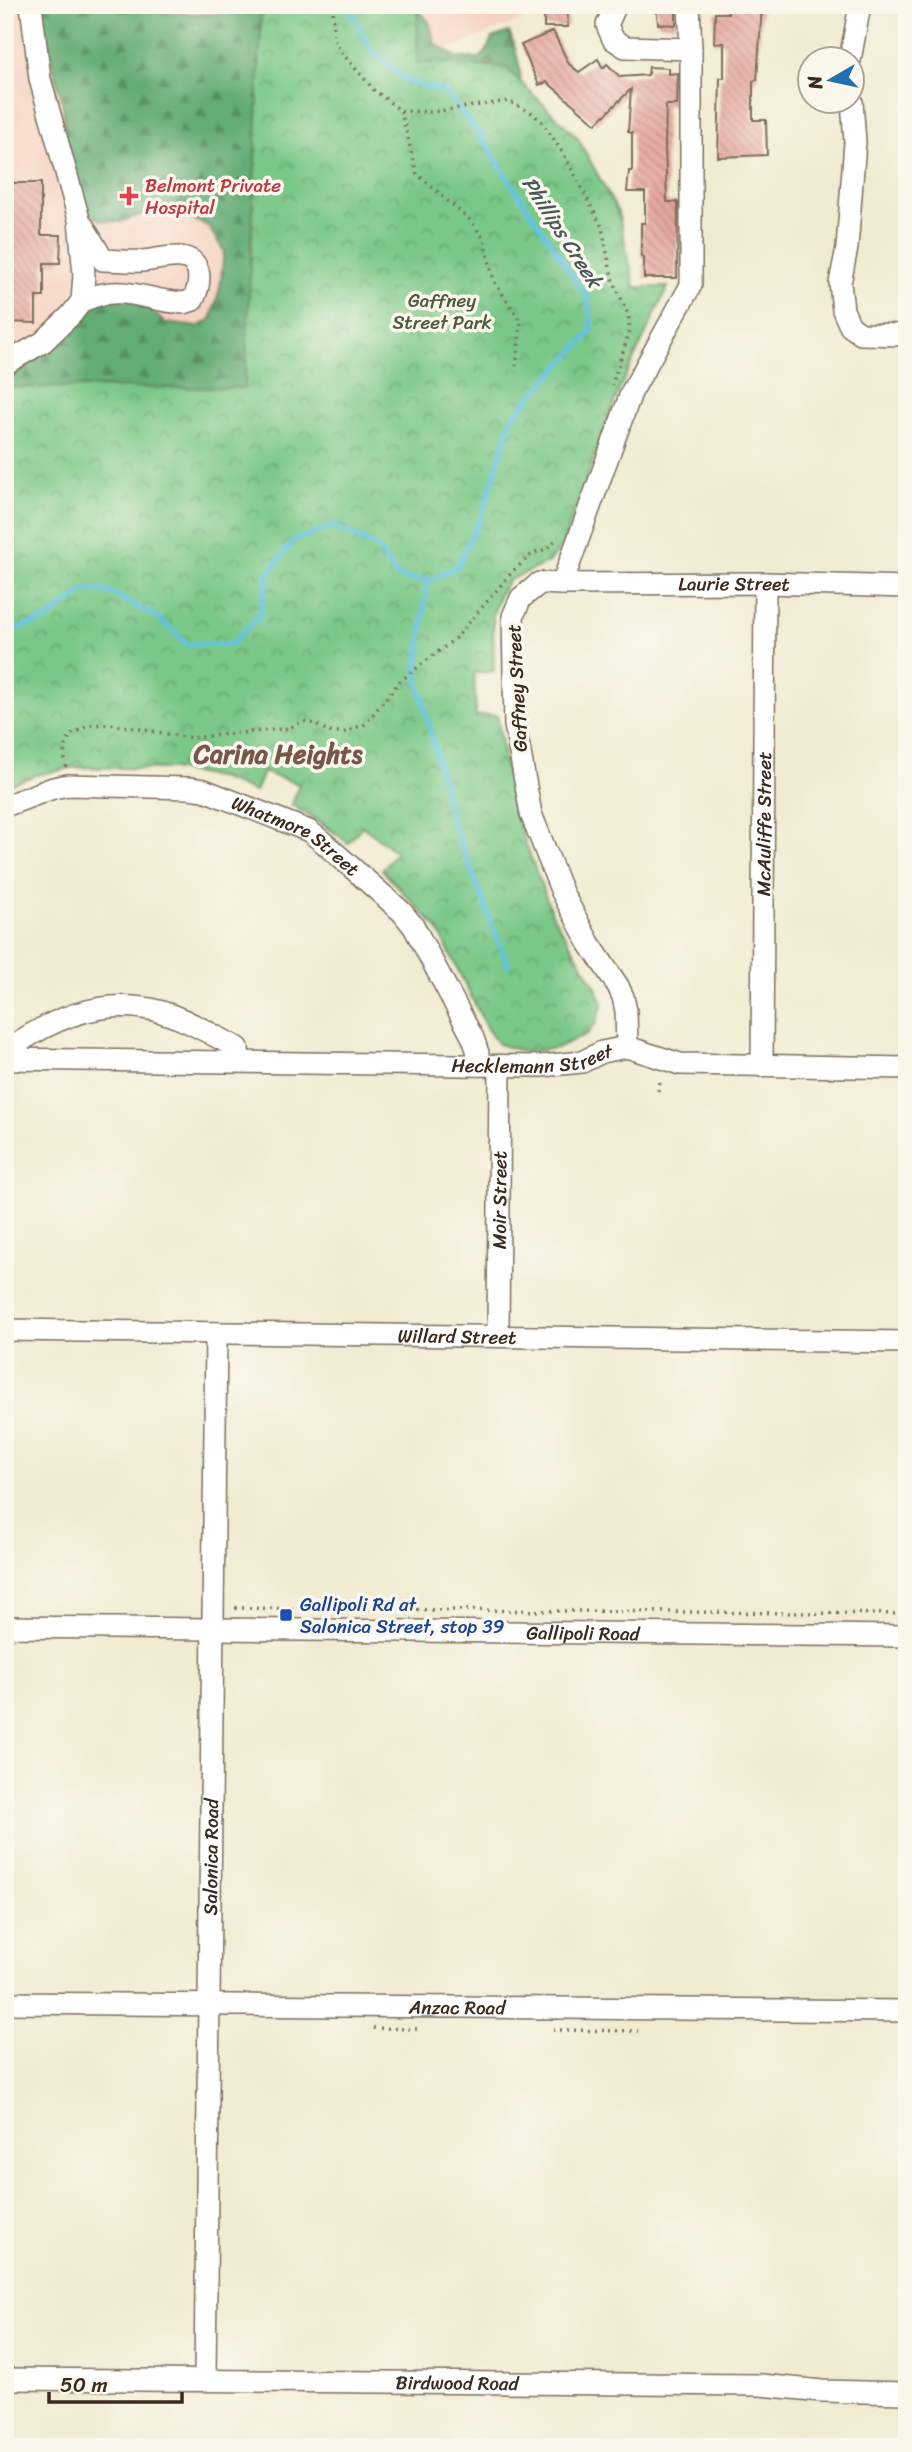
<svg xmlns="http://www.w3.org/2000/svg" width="912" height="2452" font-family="Sriracha,sans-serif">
  <defs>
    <pattern id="forest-firs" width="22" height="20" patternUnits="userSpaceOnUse" patternTransform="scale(1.75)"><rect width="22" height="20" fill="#63ac74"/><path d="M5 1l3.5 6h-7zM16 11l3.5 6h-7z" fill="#538c5f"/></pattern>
    <pattern id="park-crowns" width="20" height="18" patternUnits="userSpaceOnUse" patternTransform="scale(1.75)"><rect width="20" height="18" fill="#7ac887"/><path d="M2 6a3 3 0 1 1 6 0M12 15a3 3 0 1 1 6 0" fill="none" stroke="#65a36e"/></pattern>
    <pattern id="building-back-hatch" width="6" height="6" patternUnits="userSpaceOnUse" patternTransform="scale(1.75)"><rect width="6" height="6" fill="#e6a8a2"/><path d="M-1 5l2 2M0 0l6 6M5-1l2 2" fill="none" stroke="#bc8983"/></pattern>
  </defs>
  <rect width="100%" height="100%" fill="#fbf7ec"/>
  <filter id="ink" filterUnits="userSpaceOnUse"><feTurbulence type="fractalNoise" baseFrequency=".0143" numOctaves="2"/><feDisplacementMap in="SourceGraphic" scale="14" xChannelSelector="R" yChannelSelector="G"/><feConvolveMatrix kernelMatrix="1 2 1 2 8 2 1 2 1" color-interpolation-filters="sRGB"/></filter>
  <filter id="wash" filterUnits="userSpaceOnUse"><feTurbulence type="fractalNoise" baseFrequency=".00686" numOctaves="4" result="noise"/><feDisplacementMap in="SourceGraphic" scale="28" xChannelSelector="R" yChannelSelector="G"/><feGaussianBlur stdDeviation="1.57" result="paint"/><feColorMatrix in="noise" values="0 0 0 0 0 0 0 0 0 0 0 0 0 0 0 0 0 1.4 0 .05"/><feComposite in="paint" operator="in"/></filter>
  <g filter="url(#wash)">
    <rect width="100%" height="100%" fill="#f1ebd2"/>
    <!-- built -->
    <g fill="#f5d2c2">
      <path d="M5,5H262L245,388L5,387Z"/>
      <path d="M418,5H521V20L417,62Z"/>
    </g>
    <!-- forest -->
    <path fill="url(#forest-firs)" stroke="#4f6b49" stroke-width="2" d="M43,5H151L152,12L218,14C233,2 251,1 267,12L277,5H418V10L429,22L435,43L458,58H480L486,52L492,38L509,32C518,53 521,70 521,92L496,575L401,847L360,823L333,832L292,805L393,736L226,780L173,769L76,767L5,758V367L61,340L101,300L122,298L147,307L165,323L198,327L211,319L220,288L224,251L208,226L174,212L139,215L121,222L100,220L85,210L67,161L63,106L45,33Z"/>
    <!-- park -->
    <path fill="url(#park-crowns)" stroke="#5a7952" stroke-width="2" d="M262,5H418L417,62L505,67L577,137L618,212L635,287H668L619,390L561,548L549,562L509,580L499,595L493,615L494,671L474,673L476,716L497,715L513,810L553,916L596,987L603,1003L596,1023L587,1034L556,1048L525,1052L498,1044L487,1029L438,929L382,870L396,852L362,826L348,843L319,820L292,805L299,784L263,772L255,792L220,778L173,769L76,767L36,775L5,786V387L245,388Z"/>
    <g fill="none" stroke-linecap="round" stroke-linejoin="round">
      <!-- stream -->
      <g stroke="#62c2e1" stroke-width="5">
        <path d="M427,581L417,675L451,818L508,966"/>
        <path d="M5,632L46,620L85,590L107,591L156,616L187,644H231L259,616L269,573L294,540L334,526L378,549L397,577L427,581L457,567L483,512L512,417L592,331L588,299L477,131L444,92L407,81L370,49L348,5"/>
      </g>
    </g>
    <g id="blocks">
      <!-- building -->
      <g fill="url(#building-back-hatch)">
        <path d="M544,5H567L568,27H544Z"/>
        <path d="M656,5H676V25L658,24Z"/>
        <path d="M728,5H762L757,80L753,81V120H766L767,155L718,157L720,78H724V43H714L715,13H728Z"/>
        <path d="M553,31L569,64L579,72L598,59L603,68L607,64L620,77L648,75L649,67L668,68V74L678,73L677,105H666L665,146L667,202H678L677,278H644V257H641V223H645V192H627L629,171H632V133L628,132L631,89L596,124L547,82L539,85L521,45Z"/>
        <path d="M5,183H41V235H61L60,263H44V297H36V323L5,322Z"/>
      </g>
    </g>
  </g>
  <g filter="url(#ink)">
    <use href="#blocks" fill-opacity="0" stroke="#7b6e5d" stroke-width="2"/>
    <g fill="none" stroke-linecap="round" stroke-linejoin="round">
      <defs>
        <g id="minor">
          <path d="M616,5L607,25L613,39L625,47L691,49"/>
          <path d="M850,60L860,5"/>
          <path d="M852,102L855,142L847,248L840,283L843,310L850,326L861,334L907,335"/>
          <path d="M82,301C124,282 143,301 184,303L193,300C201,284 204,259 180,257C168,256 154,260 142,261C129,262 116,260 103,260L84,227"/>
          <path d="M5,364L43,342L71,315L82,301L84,275L79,219L40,79L31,5"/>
          <path id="s1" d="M562,584L765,583L907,587"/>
          <path id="s2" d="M5,806L53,788L68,785L189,788L204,790L309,831L324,843L402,912L414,927L473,1038L478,1053V1065"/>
          <path d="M627,1047L626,1011L623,997L618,986L589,943L562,892L531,814L515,725L513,616L521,598L535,587L539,583L562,584L631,393L691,285V49L689,5"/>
          <path id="s3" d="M5,1059L541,1066L582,1062L602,1052L627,1047L680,1064L907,1068"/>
          <path d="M16,1060V1044C53,1019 98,1001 143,1008C176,1012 208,1033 238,1048L239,1061"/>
          <path id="s4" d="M762,1066L765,583"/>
          <path id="s5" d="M5,1330L907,1342"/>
          <path id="s6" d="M498,1335L500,1066"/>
          <path id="s7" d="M5,1627L907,1636"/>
          <path id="s8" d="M5,2003L907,2011"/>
          <path id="s9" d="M5,2379L761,2385L822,2391L907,2393"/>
          <path id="s10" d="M205,2380L216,1333"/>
        </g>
      </defs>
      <!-- minor casing -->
      <use href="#minor" stroke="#7b6e5d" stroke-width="24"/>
      <!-- path -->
      <g stroke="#7b6e5d" stroke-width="3.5" stroke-dasharray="2 5" stroke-linecap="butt">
        <path d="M333,5L334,39L342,53L374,90L401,111L432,112L508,101L532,113L542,122L566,158L602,227L612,278L628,314L630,330L612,385"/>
        <path d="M401,111L417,174L471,221L484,239L494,281L521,322L516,366"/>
        <path d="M66,767L64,751L70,735L90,725L110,724L192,738L289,728L304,721L315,724L330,732H345L365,724L400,681L456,638L512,572L532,554L548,548L558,537"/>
        <path d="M658,1091L660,1082"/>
        <path d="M235,1608L907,1614"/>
        <path d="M373,2028L417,2029"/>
        <path d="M553,2030L638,2031"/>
      </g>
      <!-- minor -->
      <use href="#minor" stroke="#fff" stroke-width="21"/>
    </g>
  </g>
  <!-- markers -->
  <path fill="#e0444e" stroke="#fbf7ec" stroke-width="2.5" d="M125.5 185.5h7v7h7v7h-7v7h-7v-7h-7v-7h7z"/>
  <rect fill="#1a4fb4" stroke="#fbf7ec" stroke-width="2.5" x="279" y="1608" width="14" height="14" rx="3.5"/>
  <g text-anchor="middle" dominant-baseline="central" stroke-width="7" stroke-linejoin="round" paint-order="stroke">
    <!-- health labels -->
    <g font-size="19" fill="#be3a42" stroke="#fbf7ec" text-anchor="start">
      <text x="145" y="185">Belmont Private<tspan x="145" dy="22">Hospital</tspan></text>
    </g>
    <!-- park labels -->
    <g font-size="19" fill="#4e593e" stroke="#fbf7ec">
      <text x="442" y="300">Gaffney<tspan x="442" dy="22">Street Park</tspan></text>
    </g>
    <!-- street labels -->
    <g font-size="19" fill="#3b2a1e" stroke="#fbf7ec">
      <text stroke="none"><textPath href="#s1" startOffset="172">Laurie Street</textPath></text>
      <text transform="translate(517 688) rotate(-93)">Gaffney Street</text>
      <text stroke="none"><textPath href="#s4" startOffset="242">McAuliffe Street</textPath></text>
      <text stroke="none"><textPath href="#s2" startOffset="306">Whatmore Street</textPath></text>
      <text stroke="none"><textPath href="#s3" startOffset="528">Hecklemann Street</textPath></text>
      <text stroke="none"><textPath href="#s6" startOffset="135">Moir Street</textPath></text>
      <text stroke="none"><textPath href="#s5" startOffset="452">Willard Street</textPath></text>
      <text stroke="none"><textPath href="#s7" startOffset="578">Gallipoli Road</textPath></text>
      <text stroke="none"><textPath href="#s10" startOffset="523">Salonica Road</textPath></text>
      <text stroke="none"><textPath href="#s8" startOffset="452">Anzac Road</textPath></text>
      <text stroke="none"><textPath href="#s9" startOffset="452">Birdwood Road</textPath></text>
    </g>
    <!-- transit labels -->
    <g font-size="19" fill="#164399" stroke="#fbf7ec" text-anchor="start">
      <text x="300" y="1604">Gallipoli Rd at<tspan x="300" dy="22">Salonica Street, stop 39</tspan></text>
    </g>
    <!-- water labels -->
    <g font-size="21" font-style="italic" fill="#475858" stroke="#fbf7ec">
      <text transform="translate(562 232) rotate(57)">Phillips Creek</text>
    </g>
    <!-- district labels -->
    <g font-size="26" font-weight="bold" fill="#77564c" stroke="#fbf7ec">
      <text x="278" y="754">Carina Heights</text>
    </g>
  </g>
  <!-- margin -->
  <rect width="912" height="2452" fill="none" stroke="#fbf7ec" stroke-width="28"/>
  <!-- north arrow -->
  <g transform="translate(831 80) rotate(261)"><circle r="33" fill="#fbf7ec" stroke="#aea59a" stroke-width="2"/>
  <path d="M0-5L12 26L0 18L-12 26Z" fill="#1f6fb2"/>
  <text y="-10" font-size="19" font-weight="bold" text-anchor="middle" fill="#3b2a1e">N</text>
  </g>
  <!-- scale -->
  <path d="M49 2392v10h133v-10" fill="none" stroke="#3b2a1e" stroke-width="3.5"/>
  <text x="60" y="2392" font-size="21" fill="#3b2a1e" stroke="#fbf7ec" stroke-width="5" paint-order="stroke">50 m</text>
</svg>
